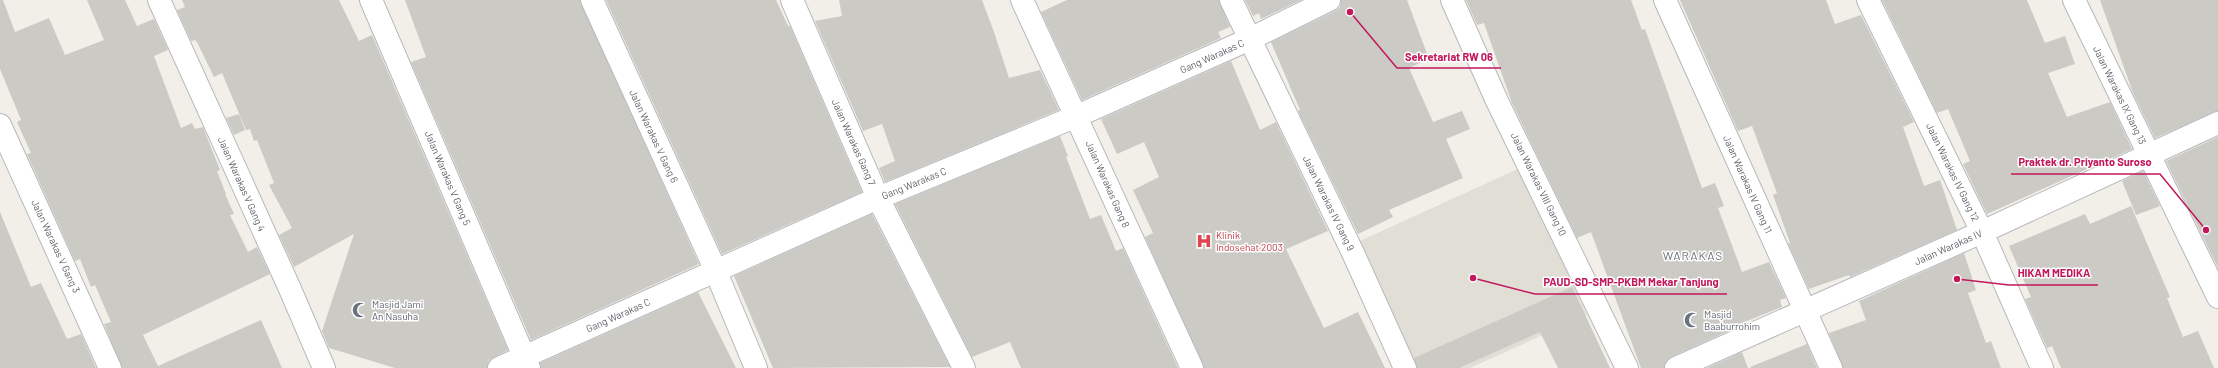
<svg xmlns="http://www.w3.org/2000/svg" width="2218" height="368" font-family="Barlow,sans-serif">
  <rect width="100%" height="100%" fill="#f1efe8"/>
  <!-- education -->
  <path fill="#e1ded6" d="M1520,168L1587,315L1470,368H1418L1360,241Z"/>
  <!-- building -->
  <g fill="#cccac5">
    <path d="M0,0H3L15,32L49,18L65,55L104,40L87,0H125L137,26L154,19L168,50L154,56L181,128L192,123L195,129L203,127L220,170L217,171L226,194H225L234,214L230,215L248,252L257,247L270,274L143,335L158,366L261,320L282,368H122L104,324L111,322L95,285L91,287L80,259L75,261L27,154L31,153L17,122L21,120L0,69Z"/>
    <path d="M182,0H339L359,41L372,35L508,350L489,360L487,368H395L329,348L322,331L354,234L294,267L279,235L292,228L269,185L274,183L257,140L254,141L250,129L246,130L222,73L214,77L197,42L195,40L191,41L177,10L185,7Z"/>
    <path d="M405,0H580L699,264L531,340L411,62L426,57Z"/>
    <path d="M606,0H776L788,26H790L862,192L722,254Z"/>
    <path d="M839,0H982L994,32L1009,78L1040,70L1059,110L885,182L879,168L895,161L882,124L863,131L815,21L842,16Z"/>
    <path d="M1067,0H1219L1230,27L1218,32L1221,38L1082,100L1041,12Z"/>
    <path d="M1245,0H1301L1261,19L1259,13L1253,16Z"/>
    <path d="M1341,0H1407L1429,59L1409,68L1433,122L1462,111L1470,129L1446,139L1463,178L1389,210L1393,217L1358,234L1298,111L1300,110L1271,42L1335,11L1340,7Z"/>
    <path d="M1466,0H1631L1642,30L1645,29L1702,188L1715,183L1724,206L1718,208L1742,272L1769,262L1786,298L1780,300L1782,307L1732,327L1733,329L1671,357L1666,361L1664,368H1641L1591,232L1577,238L1512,103L1484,23L1477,25Z"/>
    <path d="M1680,0H1826L1835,24L1861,15L1914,122L1903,127L1924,186L1940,180L1957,230L1850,277L1849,275L1809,289L1788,243H1790L1773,195L1777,193L1752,126L1738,131Z"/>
    <path d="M1882,0H2027L2045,43L2065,36L2075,64L2048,73L2067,117L2110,102L2132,149L1987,214L1963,164L1970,161L1948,109L1937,113Z"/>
    <path d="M2100,0H2218V111L2155,138L2133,93Z"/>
    <path d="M1231,61L1260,130L1276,122L1328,231L1286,249L1324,328L1358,312L1385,368H1204L1145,237L1153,233L1133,190L1159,177L1144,142L1117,154L1101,119Z"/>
    <path d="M239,114L245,130L234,135L226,118Z"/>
    <path d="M1060,136L1068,156L1066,157L1090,219L1101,215L1116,251L1123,248L1178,368H1021L1010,342L972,357L895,204Z"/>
    <path d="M2218,137V268L2166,161Z"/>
    <path d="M2143,171L2160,206L2136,215L2122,181Z"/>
    <path d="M2131,206L2170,297L2167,298L2183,337L2198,331L2214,368H2061L2052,346L2047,348L2025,299L2031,297L2009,246L2085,214L2090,224Z"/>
    <path d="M0,212L31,287L41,283L67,339L81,334L96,368H0Z"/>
    <path d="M872,214L950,367L773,368L734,276Z"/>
    <path d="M1964,253L1976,290L1968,293L1986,343L1991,341L2001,368H1843L1829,333L1866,320L1859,301Z"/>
    <path d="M1572,287L1610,368H1558L1540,332L1459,368H1417L1414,358Z"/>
    <path d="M698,292L736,368H541L540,363Z"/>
    <path d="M1807,344L1817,368H1751L1750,367Z"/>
    <path d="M1742,352L1748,368H1707Z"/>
  </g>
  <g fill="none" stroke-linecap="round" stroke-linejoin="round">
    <defs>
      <g id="street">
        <path d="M159,0L290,289L324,368"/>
        <path d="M371,0L529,368"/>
        <path d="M592,0L711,260L756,368"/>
        <path d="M792,0L878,198L964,368"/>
        <path d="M1231,0L1353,253L1405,368"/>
        <path d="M1452,0L1497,101L1627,368"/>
        <path d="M1665,0L1831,368"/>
        <path d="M1868,0L1982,232L2042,368"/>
        <path d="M2074,0L2218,297"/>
        <path d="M0,125L110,368"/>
        <path d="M499,368L878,198L1077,116L1250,39L1329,0"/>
      </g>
      <g id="secondary">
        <path d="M1022,0L1192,368"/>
        <path d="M1676,368L1982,232L2218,123"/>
      </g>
    </defs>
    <!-- street casing -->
    <use href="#street" stroke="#b5b8bc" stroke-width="24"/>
    <!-- secondary casing -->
    <use href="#secondary" stroke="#b6babf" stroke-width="24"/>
    <!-- street -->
    <use href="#street" stroke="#fff" stroke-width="22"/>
    <!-- secondary -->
    <use href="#secondary" stroke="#fff" stroke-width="22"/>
  </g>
  <!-- icons -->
  <defs>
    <symbol id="hospital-bare" viewBox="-9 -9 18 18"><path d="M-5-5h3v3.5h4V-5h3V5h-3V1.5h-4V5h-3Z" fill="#e0444e" stroke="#fff" stroke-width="2.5" paint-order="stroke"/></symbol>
    <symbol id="mosque-bare" viewBox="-9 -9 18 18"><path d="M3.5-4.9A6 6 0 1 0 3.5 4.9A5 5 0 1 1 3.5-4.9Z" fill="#6b7280" stroke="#fff" stroke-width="2.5" paint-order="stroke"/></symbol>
  </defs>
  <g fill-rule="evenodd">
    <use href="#hospital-bare" x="1193" y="230" width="22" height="22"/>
    <use href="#mosque-bare" x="349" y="299" width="22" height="22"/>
    <use href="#mosque-bare" x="1681" y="309" width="22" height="22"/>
  </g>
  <g text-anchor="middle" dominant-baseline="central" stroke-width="3" stroke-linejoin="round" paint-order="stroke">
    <!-- street labels -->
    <g font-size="10" fill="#5f6368" stroke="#fff">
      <text transform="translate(1212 56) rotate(-24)">Gang Warakas C</text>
      <text transform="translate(2120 95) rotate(64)">Jalan Warakas IX Gang 13</text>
      <text transform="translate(654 136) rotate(65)">Jalan Warakas V Gang 6</text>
      <text transform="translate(854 142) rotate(66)">Jalan Warakas Gang 7</text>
      <text transform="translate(1953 172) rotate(64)">Jalan Warakas IV Gang 12</text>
      <text transform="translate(448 178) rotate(67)">Jalan Warakas V Gang 5</text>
      <text transform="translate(914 183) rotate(-22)">Gang Warakas C</text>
      <text transform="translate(242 184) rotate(66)">Jalan Warakas V Gang 4</text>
      <text transform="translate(1108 184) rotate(66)">Jalan Warakas Gang 8</text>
      <text transform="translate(1539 184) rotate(64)">Jalan Warakas VIII Gang 10</text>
      <text transform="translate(1748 184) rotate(66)">Jalan Warakas IV Gang 11</text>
      <text transform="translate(1329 203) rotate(64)">Jalan Warakas IV Gang 9</text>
      <text transform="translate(56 246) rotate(65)">Jalan Warakas V Gang 3</text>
      <text transform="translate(1948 247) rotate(-24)">Jalan Warakas IV</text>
      <text transform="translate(618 315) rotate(-24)">Gang Warakas C</text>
    </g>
    <!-- health labels -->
    <g font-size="10" fill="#be3a42" stroke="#fff" text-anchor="start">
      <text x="1216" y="235">Klinik<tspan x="1216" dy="12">Indosehat 2003</tspan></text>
    </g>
    <!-- worship labels -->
    <g font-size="10" fill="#5b616d" stroke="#fff" text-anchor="start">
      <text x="372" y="304">Masjid Jami<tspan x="372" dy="12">An Nasuha</tspan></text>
      <text x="1704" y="314">Masjid<tspan x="1704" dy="12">Baaburrohim</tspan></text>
    </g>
    <!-- quarter labels -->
    <g font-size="12" letter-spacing="1" fill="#70757a" stroke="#fff">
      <text x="1693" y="255">WARAKAS</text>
    </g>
  </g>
  <!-- callouts -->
  <path fill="none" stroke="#c2185b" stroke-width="1.5" d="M1350 12L1397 68H1501M2206 230L2160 174H2011M1957 279L2009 285H2098M1473 278L1535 294H1727"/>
  <g fill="#c2185b" stroke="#fff" stroke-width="1.5">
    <circle cx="1350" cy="12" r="4"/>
    <circle cx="2206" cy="230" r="4"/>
    <circle cx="1957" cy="279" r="4"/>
    <circle cx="1473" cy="278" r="4"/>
  </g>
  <g font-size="11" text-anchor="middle" font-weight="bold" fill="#c2185b" stroke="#fff" stroke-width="3" stroke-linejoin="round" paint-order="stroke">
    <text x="1449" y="61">Sekretariat RW 06</text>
    <text x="2085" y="166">Praktek dr. Priyanto Suroso</text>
    <text x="2054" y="277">HIKAM MEDIKA</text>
    <text x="1631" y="286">PAUD-SD-SMP-PKBM Mekar Tanjung</text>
  </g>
</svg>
